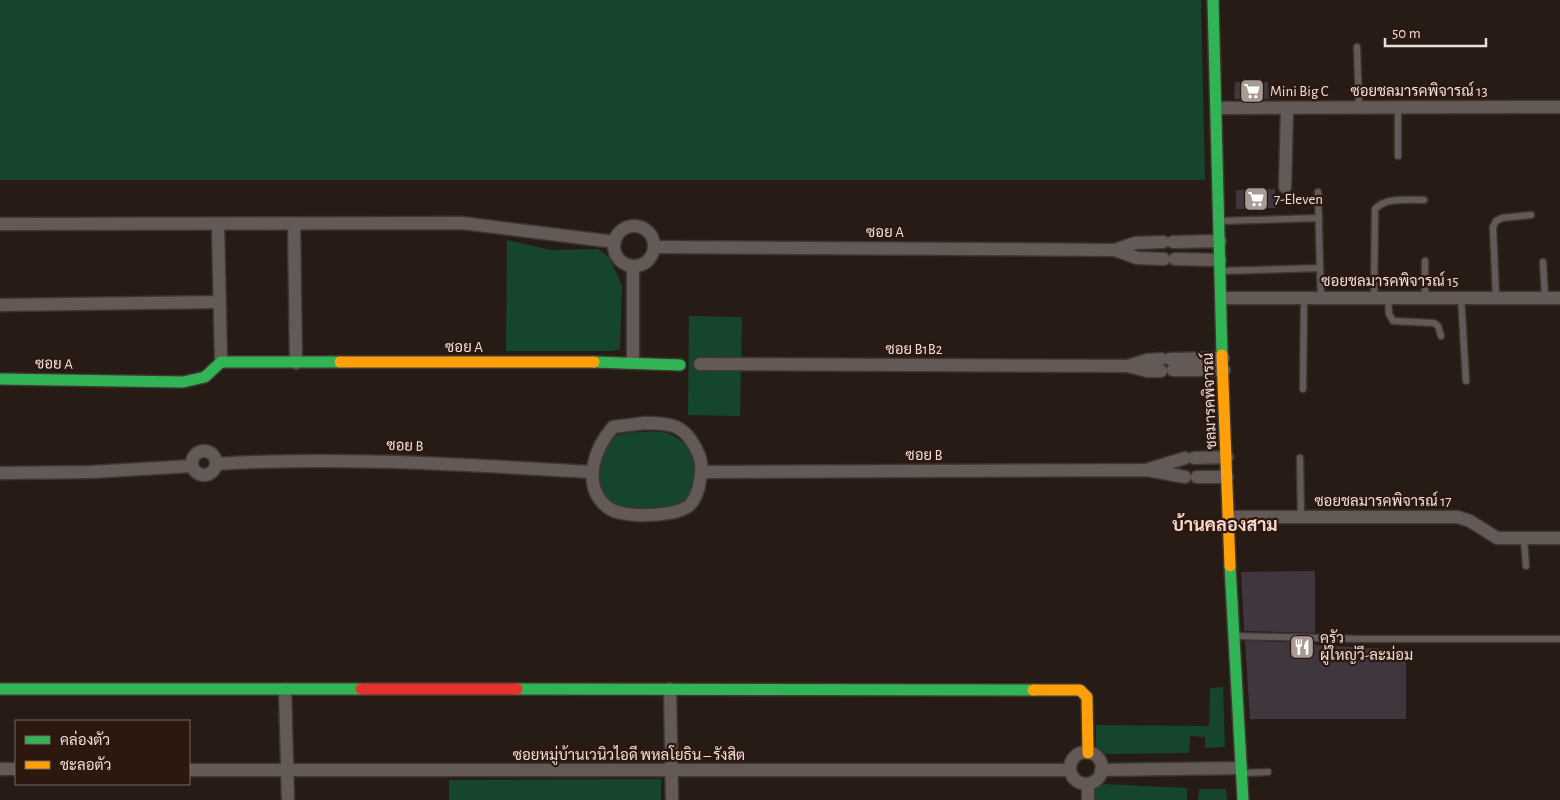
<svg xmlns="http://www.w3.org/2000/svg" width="1560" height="800" font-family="'Alegreya Sans',Sarabun,sans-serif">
  <rect width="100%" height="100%" fill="#271b16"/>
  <!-- green -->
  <g fill="#16452e">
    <path d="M0,0H1201L1205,180H0Z"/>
    <path d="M507,240L551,250L598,249L609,257L622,285L620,349L613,351H506Z"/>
    <path d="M689,316L742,317L740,416L688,415Z"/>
    <path d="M637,432C647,432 660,430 669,434C688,441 704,463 697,484C695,491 689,498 686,505C666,508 631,513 613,504C589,493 592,452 611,438C617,434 630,433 637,432Z"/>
    <path d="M1223,687L1225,747L1205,748V737L1190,736L1189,753L1101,754L1096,750V725L1209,726L1210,688Z"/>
    <path d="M661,779V800H449V780Z"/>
    <path d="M1102,784L1187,788V800H1095V787Z"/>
    <path d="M1199,789H1226L1227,800H1198Z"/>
  </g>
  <!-- building -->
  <g fill="#3f363e">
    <path d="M1235,82H1268L1269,99H1234Z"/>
    <path d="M1275,189L1276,208L1236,209V190Z"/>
    <path d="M1315,571V633L1244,631L1241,572Z"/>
    <path d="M1245,641L1315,643V645L1406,650V719H1250Z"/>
  </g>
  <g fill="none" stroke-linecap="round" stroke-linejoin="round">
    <defs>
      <g id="lane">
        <path d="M1357,47L1359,108"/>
        <path d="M1398,156V108"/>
        <path d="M1318,192L1320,268"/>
        <path d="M1220,221L1319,218"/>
        <path d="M1425,261V297"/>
        <path d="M1543,262L1545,297"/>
        <path d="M1222,271L1320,268L1321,298"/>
        <path d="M1374,297L1375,209C1386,197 1408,200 1424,200"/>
        <path d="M1388,297L1389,314L1393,321L1434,323L1438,326L1441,336"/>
        <path d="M1461,297L1466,381"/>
        <path d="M1496,297L1493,227L1496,221L1502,218L1531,215"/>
        <path d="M1303,389L1304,298"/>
        <path d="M1300,458L1301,517"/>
        <path d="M1524,539L1526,566"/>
        <path d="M1235,636L1361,639H1560"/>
        <path d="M1243,773L1268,772"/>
      </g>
      <g id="street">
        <path d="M1219,108L1560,107"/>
        <path d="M1285,187L1287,108"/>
        <path d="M0,224L462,223L615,242"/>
        <path d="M218,224L221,362"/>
        <path d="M294,224L296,363"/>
        <circle cx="634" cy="246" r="20"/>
        <path d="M1173,242L1220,241"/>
        <path d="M654,247L1115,250L1137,258L1164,259"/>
        <path d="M1115,250L1135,243L1163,242"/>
        <path d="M1175,259L1220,260"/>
        <path d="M633,266V362"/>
        <path d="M1221,298H1560"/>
        <path d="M0,305L219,302"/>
        <path d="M1170,359L1223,358"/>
        <path d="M700,364L1128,366L1147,371H1161"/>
        <path d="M1128,366L1147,360L1161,359"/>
        <path d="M1173,370H1224"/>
        <path d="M645,423C672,423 685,425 697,451C702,460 702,471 700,480C699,489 695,502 687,507C672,517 619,519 606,506C581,484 595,448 613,427Z"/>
        <circle cx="204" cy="463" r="12"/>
        <path d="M1194,458L1227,457"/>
        <path d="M216,464C342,456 467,465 593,472"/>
        <path d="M1149,469L1185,458"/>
        <path d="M702,472L1147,470L1185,477"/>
        <path d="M0,473L91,472L192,466"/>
        <path d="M1197,477H1227"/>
        <path d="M1229,517H1458L1470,521L1497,538H1560"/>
        <path d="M285,689L288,800"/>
        <path d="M670,689L672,800"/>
        <circle cx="1086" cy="768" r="16"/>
        <path d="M0,769H16"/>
        <path d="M189,770H1070"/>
        <path d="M1101,770L1241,768"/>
        <path d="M1088,800V784"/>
      </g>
      <g id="fast">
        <path d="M1213,0L1222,355"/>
        <path d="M594,362L680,365"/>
        <path d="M0,379L183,382L205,377L221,362H340"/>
        <path d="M1230,566L1243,800"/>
        <path d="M0,689H361"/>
        <path d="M517,689L1033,690"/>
      </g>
      <g id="slow">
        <path d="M1222,355L1230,566"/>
        <path d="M340,362H594"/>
        <path d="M1033,690H1080L1087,697L1088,753"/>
      </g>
      <path id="jam" d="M361,689H517"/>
    </defs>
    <!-- lane casing -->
    <use href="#lane" stroke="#3f3632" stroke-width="9"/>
    <!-- street casing -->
    <use href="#street" stroke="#3f3632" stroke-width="15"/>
    <!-- fast casing -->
    <use href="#fast" stroke="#3f3632" stroke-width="14"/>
    <!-- slow casing -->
    <use href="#slow" stroke="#3f3632" stroke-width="14"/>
    <!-- jam casing -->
    <use href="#jam" stroke="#3f3632" stroke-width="14"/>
    <!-- lane -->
    <use href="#lane" stroke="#635a57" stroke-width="6"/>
    <!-- street -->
    <use href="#street" stroke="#635a57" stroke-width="12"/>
    <!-- fast -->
    <use href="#fast" stroke="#30b455" stroke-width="11"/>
    <!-- slow -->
    <use href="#slow" stroke="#ff9f0a" stroke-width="11"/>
    <!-- jam -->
    <use href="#jam" stroke="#e5322d" stroke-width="11"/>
  </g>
  <!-- icons -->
  <defs>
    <symbol id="supermarket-square" viewBox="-11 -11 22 22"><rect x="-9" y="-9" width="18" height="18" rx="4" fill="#a89a94" stroke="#2d1810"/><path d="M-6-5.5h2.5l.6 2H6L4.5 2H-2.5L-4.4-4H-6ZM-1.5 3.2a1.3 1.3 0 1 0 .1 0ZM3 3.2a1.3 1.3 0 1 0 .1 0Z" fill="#fff"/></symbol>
    <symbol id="restaurant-square" viewBox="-11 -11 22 22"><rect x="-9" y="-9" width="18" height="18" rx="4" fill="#a89a94" stroke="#2d1810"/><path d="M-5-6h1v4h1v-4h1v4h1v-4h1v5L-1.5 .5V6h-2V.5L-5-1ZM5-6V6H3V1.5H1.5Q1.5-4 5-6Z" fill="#fff"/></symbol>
  </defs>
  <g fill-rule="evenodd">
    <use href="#supermarket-square" x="1238" y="77" width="28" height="28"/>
    <use href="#supermarket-square" x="1242" y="185" width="28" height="28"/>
    <use href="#restaurant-square" x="1288" y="633" width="28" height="28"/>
  </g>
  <g text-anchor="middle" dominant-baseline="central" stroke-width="4.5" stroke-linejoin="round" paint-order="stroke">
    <!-- poi labels -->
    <g font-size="15" fill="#edded8" stroke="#2d1810" text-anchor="start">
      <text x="1270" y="91">Mini Big C</text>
      <text x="1274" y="199">7-Eleven</text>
      <text x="1320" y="638">ครัว<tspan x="1320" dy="17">ผู้ใหญ่วี-ละม่อม</tspan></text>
    </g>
    <!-- street labels -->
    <g font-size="15" fill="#edded8" stroke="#2d1810">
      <text x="1419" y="91">ซอยชลมารคพิจารณ์ 13</text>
      <text x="885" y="232">ซอย A</text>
      <text x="1390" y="281">ซอยชลมารคพิจารณ์ 15</text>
      <text x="464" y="347">ซอย A</text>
      <text x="914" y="349">ซอย B1B2</text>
      <text transform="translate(54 364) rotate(1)">ซอย A</text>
      <text transform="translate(1210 401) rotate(-92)">ชลมารคพิจารณ์</text>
      <text transform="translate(405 446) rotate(2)">ซอย B</text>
      <text x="924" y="455">ซอย B</text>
      <text x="1383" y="501">ซอยชลมารคพิจารณ์ 17</text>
      <text x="629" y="755">ซอยหมู่บ้านเวนิวไอดี พหลโยธิน – รังสิต</text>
    </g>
    <!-- quarter labels -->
    <g font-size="18" font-weight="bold" fill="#f6d8cc" stroke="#2d1810">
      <text x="1225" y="526">บ้านคลองสาม</text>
    </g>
  </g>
  <!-- legend -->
  <rect x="15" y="720" width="175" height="65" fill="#2d1810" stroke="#7a6760"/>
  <rect x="25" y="736" width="25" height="8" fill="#30b455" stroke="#7a6760"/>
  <text x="60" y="745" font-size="15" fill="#edded8">คล่องตัว</text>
  <rect x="25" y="761" width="25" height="8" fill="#ff9f0a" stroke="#7a6760"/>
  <text x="60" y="770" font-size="15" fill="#edded8">ชะลอตัว</text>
  <!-- scale -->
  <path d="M1385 38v8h101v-8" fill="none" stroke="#edded8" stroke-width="2.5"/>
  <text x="1392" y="38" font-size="15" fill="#edded8" stroke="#2d1810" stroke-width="4" paint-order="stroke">50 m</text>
</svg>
